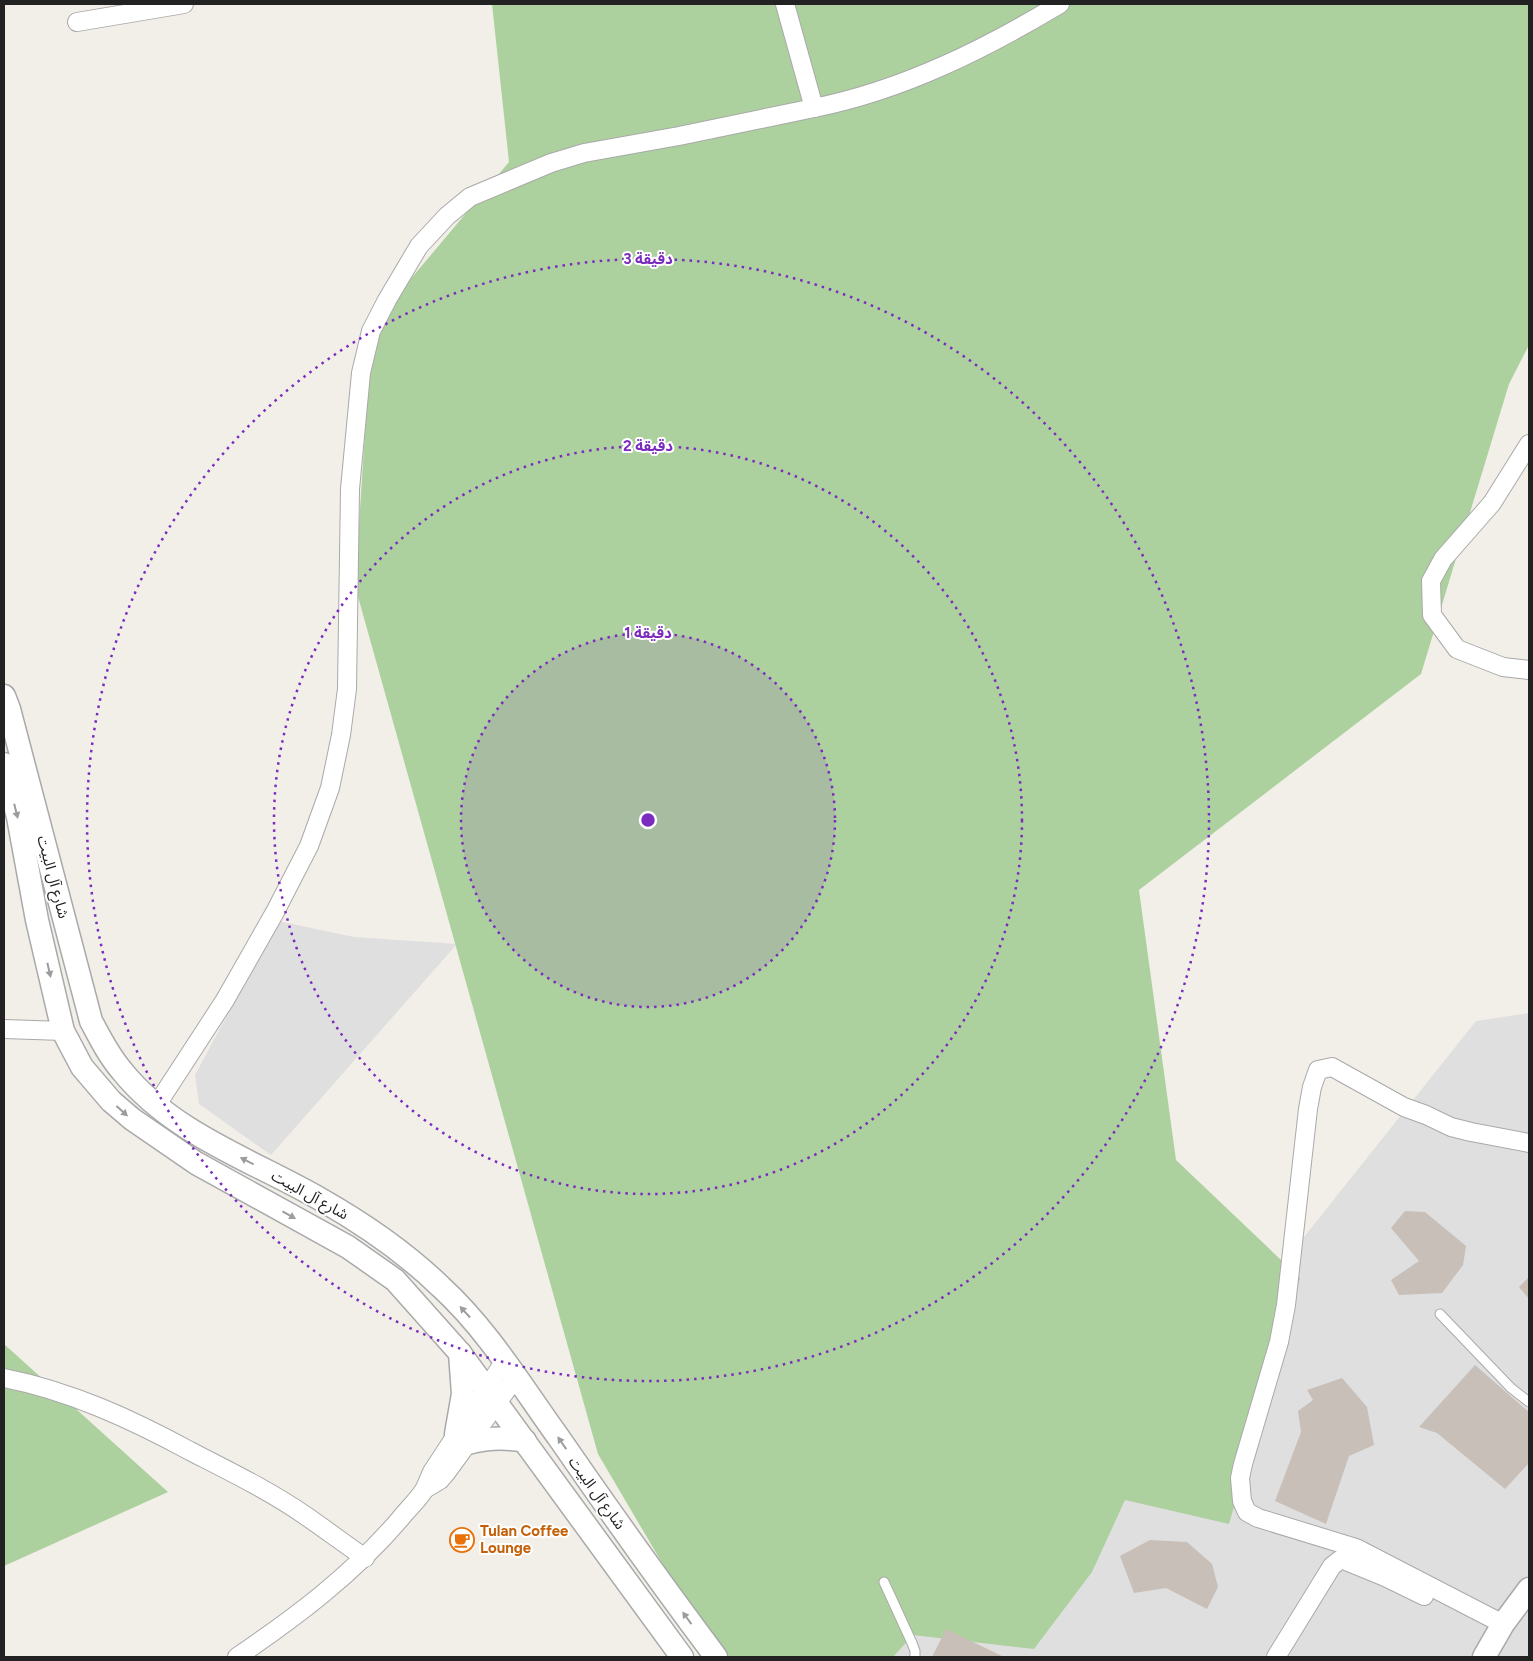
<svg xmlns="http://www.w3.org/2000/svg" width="1533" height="1661" font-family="Figtree,'Noto Sans Arabic',sans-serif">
  <rect width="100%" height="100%" fill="#f2efe9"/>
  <!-- residential -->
  <g fill="#e0dfdf">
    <path d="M278,921L354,937L457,944L271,1155L199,1104L195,1075Z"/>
    <path d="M1529,1013V1657H741L1057,1547L1476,1021Z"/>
  </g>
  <!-- forest -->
  <g fill="#add19e">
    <path d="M492,4H1529V345L1509,384L1421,674L1139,890L1176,1160L1300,1278L1229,1524L1125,1500L1092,1572L1034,1649L913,1635L893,1657H729L685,1602L598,1454L355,586L372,325L509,162Z"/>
    <path d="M4,1344L168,1492L4,1566Z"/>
  </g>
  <!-- building -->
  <g fill="#c7bfb8">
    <path d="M1405,1211L1425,1212L1466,1246L1463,1265L1442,1293L1399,1295L1391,1280L1419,1261L1391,1228Z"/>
    <path d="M1529,1277V1299L1519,1287Z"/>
    <path d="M1475,1365L1529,1412V1463L1505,1489L1437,1433L1419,1427Z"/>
    <path d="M1342,1378L1367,1407L1374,1445L1349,1456L1326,1524L1275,1501L1301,1432L1298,1411L1313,1400L1307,1390Z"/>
    <path d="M1150,1540L1187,1542L1212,1564L1218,1587L1207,1609L1166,1588L1134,1593L1120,1556Z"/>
    <path d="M946,1629L1004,1657H932Z"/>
  </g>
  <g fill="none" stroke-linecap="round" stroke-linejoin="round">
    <defs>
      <g id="service">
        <path d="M1440,1314L1511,1388L1529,1402"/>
        <path d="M884,1582L912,1643L915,1651V1657"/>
      </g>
      <g id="minor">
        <path d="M785,4L814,108C903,90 983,50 1060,4"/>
        <path d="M77,22L184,4"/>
        <path d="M1529,444L1492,503L1443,559L1431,581L1432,615L1457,649L1503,667L1529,670"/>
        <path d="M4,1029L63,1031"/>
        <path d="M156,1106L225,1000L275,912L309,846L330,788L341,735L347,689L350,489L361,373L371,331L387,300L419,246L447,216L470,197L551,163L584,153L679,136L814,108"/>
        <path d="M4,1378C70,1391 131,1419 190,1451C229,1471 270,1491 306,1516C326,1530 345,1544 365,1558"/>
        <path d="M425,1489L440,1480L446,1473L516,1377"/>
        <path d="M1503,1624L1356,1548L1258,1518L1247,1512L1242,1501L1240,1478L1243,1464L1279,1342L1286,1305L1308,1109L1312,1087L1318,1070L1332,1067L1404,1107L1426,1115L1451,1127L1471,1132L1529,1143"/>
        <path d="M237,1657C296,1617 353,1574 400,1519C407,1510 418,1500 424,1490C427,1485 429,1478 432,1472L504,1362"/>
        <path d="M1276,1657L1332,1566L1341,1559L1385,1577L1424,1596"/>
      </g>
      <g id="tertiary">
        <path d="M4,696L9,709L91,1021C100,1038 109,1056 122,1071C173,1134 252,1160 320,1199C364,1224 405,1252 441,1287C488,1330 522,1387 559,1438C610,1512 662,1585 716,1657"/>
        <path d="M4,764L18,817L37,920L63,1031L82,1067L111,1101L132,1119L196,1163L348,1247L395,1280L460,1353L682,1657"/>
        <path d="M456,1434L463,1394L460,1353"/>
        <path d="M468,1443C487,1438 505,1437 525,1441"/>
        <path d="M1484,1657L1503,1624L1529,1589"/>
      </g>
    </defs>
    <!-- service casing -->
    <use href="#service" stroke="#a9a9a9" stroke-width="11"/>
    <!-- minor casing -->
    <use href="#minor" stroke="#a9a9a9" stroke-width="20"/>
    <!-- tertiary casing -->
    <use href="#tertiary" stroke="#a9a9a9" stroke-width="25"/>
    <!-- service -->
    <use href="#service" stroke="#fff" stroke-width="9"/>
    <!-- minor -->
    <use href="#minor" stroke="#fff" stroke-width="18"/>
    <!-- tertiary -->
    <use href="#tertiary" stroke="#fff" stroke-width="22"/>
  </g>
  <!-- one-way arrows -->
  <defs><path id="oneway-solid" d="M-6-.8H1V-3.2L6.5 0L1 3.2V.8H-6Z" transform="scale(1.25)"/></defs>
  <g fill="#9c9c9c">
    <use href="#oneway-solid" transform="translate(16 811) rotate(76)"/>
    <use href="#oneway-solid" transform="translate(49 970) rotate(77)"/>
    <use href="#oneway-solid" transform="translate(122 1111) rotate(42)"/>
    <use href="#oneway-solid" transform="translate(247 1161) rotate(-153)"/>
    <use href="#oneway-solid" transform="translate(289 1215) rotate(29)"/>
    <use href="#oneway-solid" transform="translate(465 1312) rotate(-133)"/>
    <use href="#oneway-solid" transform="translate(562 1443) rotate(-125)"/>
    <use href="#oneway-solid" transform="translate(687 1618) rotate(-126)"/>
  </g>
  <!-- distance rings -->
  <circle cx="648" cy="820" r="187" fill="#7b2cbf" fill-opacity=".12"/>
  <g fill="none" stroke="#7b2cbf" stroke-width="2.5" stroke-dasharray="2.5 5">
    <circle cx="648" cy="820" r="187"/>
    <circle cx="648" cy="820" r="374"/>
    <circle cx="648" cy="820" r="561"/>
  </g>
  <!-- icons -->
  <defs>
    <symbol id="cafe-ring" viewBox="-11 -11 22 22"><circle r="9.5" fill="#fff" stroke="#e8710a" stroke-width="1.5"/><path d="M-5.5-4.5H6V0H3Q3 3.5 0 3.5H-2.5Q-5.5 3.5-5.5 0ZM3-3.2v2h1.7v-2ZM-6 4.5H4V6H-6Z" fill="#e8710a"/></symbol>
  </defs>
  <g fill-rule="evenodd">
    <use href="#cafe-ring" x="448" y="1526" width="28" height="28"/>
  </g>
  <g text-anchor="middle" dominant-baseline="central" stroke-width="4" stroke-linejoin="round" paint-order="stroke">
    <!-- street labels -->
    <g font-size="15" fill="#222" stroke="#fff">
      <text transform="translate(53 877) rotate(75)">شارع آل البيت</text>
      <text transform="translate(310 1195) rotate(29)">شارع آل البيت</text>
      <text transform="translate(597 1493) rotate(54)">شارع آل البيت</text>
    </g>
    <!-- food labels -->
    <g font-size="15" font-weight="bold" fill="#c56008" stroke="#fff" text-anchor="start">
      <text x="480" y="1531">Tulan Coffee<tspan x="480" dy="17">Lounge</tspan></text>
    </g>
  </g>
  <circle cx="648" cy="820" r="8" fill="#7b2cbf" stroke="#fff" stroke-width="2.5"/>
  <g font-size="15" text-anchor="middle" font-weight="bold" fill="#7b2cbf" stroke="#fff" stroke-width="4" stroke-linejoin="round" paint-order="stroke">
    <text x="648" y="264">3 دقيقة</text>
    <text x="648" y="451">2 دقيقة</text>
    <text x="648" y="638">1 دقيقة</text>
  </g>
  <!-- border -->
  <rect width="1533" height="1661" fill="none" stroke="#222222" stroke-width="10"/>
</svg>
